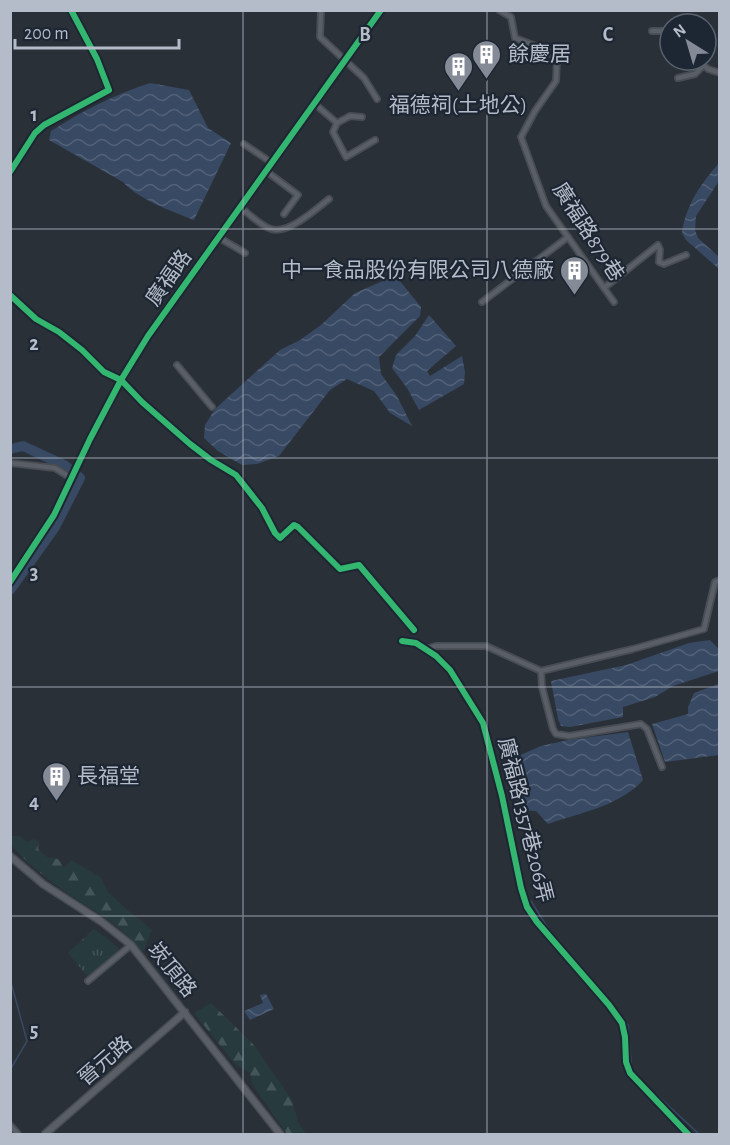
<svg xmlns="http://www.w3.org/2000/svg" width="730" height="1145" font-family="'Alegreya Sans','Noto Sans TC',sans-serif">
  <defs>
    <pattern id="forest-firs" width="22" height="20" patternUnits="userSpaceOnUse" patternTransform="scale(1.5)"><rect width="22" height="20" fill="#273a3e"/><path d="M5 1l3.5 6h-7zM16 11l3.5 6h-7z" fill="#445559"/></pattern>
    <pattern id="park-tufts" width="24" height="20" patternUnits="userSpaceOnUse" patternTransform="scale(1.5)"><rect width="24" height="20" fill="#273a3e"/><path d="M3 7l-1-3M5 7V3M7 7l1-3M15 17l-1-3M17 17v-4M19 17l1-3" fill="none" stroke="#445559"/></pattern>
    <pattern id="water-waves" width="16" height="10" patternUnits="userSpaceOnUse" patternTransform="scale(1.5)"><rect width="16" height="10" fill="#384963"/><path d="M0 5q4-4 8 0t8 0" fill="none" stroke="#526178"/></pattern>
  </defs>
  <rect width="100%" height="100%" fill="#2a3038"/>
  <!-- forest -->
  <g fill="url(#forest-firs)">
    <path d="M11,836H19L27,842L34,839L39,842L38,849L47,857L58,859L64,868L71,860L100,877L108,892L125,908L152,930L143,952C117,920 83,906 52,882C37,871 24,859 11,845Z"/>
    <path d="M211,1003L253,1044L292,1100L298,1122L306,1134H287L252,1084L250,1073L236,1065L194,1013Z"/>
  </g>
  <!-- park -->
  <path fill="url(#park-tufts)" d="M94,929L118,947V953L88,977L68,953Z"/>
  <!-- water -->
  <g fill="url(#water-waves)">
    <path d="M150,83L189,90L208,128L231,143L194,220C173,212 138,199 123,182L49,140L51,131C81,112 115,94 150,83Z"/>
    <path d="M719,163V181L696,216L695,230L698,238L719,257V269L686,240L682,233C686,204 701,184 719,163Z"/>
    <path d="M392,277L399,280L421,307L420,316L379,357L381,374L397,396L412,426L390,413L374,391L347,379L330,390L279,456L257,464L242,465L218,451L204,438L205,425L215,409L280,350L300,340L321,325L355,293Z"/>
    <path d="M429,315L456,346L427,371L430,376L462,356L465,372L464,384L419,410L407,388L392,368L396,355L415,336Z"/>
    <path d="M710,640L719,649V671L673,686L655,697L623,707V717L570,727L561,726L558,719L551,681L626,665L689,643Z"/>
    <path d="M719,684V755L665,762L652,724L688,714V707L694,693Z"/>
    <path d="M628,732L643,780C620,806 579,813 548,824L536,811L519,810L511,770L507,761L541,746L568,740Z"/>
    <path d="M266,994L274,1009L250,1020L244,1011L263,1003L260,995Z"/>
  </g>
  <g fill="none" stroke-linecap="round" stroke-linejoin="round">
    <!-- stream -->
    <g stroke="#384963" stroke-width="1.5">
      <path d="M531,901L549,930L613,1004L628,1025L632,1072L699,1134"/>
      <path d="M10,979L27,1041L10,1070"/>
    </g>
    <!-- river -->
    <path stroke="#384963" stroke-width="10" d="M10,449L23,446L64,465L80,478L55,527L10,590"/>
    <defs>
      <g id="minor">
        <path d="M321,10L320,37L364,78L377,99"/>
        <path d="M499,10L511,17L515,38L546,50L557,59L556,81L535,111L521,137L546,206L614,302"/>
        <path d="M652,31H670"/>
        <path d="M697,60L708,69L720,73"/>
        <path d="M678,78L695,74L703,66"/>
        <path d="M315,104L337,123"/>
        <path d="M337,123L333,132L346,157L375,140"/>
        <path d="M337,123L350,116L362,117"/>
        <path d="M244,144L272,163"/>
        <path d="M266,171L298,195L284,214"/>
        <path d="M240,207C249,214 261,226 271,229C288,235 316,209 329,199"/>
        <path d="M218,237L245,253"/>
        <path d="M604,288L658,245L660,250L659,262L664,264L686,255"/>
        <path d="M482,302L568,237"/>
        <path d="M177,365L212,407"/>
        <path d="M10,463L55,468L71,478"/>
        <path d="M402,641L416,643L436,656L450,670L483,723L502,796L521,888L527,907L537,922L609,1005L622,1023L625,1037L626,1062L630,1073L688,1134"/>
        <path d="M426,649L436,646H486L541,671L633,649L704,629L715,582L720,580"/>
        <path d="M541,671L542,687L553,729L556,734L569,736L641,724L647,729L662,767"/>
        <path d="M88,981L131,945"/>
        <path d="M10,1125L18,1134"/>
      </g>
      <g id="tertiary">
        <path d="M10,582L54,515L90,439L121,380L148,336L381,10"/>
        <path d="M10,856L43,884L102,922L131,945L280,1134"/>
        <path d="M45,1134L185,1012"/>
      </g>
    </defs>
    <!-- minor casing -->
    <use href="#minor" stroke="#484c53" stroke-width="8"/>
    <!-- tertiary casing -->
    <use href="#tertiary" stroke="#484c53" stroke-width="9"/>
    <!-- minor -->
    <use href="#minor" stroke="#5a5e66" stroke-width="4.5"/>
    <!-- tertiary -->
    <use href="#tertiary" stroke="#5a5e66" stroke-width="6"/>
    <defs>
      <g id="cycleway">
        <path d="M10,172L35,133L44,125L109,90L97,59L71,10"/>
        <path d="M10,295L36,319L59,332L82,350L104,372L121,380L142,402L190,444L211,460L236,475L262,508L275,533L280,538L294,525L298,527L340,569L359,565L414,630"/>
        <path d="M10,582L54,515L90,439L121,380L148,336L381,10"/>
        <path d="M402,641L416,643L436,656L450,670L483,723L502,796L521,888L527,907L537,922L609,1005L622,1023L625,1037L626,1062L630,1073L688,1134"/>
      </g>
    </defs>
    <!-- cycleway casing -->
    <use href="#cycleway" stroke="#1d2633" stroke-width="10"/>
    <!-- cycleway -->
    <use href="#cycleway" stroke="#33b770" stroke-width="6"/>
  </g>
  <!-- grid -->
  <path fill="none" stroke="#b4bcc9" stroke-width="1.5" stroke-opacity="0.55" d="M243,10V1134M487,10V1134M10,229H720M10,458H720M10,687H720M10,916H720"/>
  <!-- icons -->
  <defs>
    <symbol id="building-pin" viewBox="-11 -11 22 30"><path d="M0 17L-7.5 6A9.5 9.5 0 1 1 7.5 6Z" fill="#848b96" stroke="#1d2633"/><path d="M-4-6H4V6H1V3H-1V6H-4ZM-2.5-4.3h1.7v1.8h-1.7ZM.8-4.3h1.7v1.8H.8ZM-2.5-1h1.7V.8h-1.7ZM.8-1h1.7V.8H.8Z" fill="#fff"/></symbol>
  </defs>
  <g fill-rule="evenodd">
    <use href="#building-pin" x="470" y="38" width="33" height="45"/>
    <use href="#building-pin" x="442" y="50" width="33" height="45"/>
    <use href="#building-pin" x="558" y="254" width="33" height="45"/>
    <use href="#building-pin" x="40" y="760" width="33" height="45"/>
  </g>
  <g text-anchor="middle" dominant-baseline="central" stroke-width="4.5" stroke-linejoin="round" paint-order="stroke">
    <!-- poi labels -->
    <g font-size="21" fill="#b4bcc9" stroke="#1d2633" text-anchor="start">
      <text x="508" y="54">餘慶居</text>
      <text x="458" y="105" text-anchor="middle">福德祠(土地公)</text>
      <text x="554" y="270" text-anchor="end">中一食品股份有限公司八德廠</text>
      <text x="77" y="776">長福堂</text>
    </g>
    <!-- street labels -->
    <g font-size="21" fill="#b4bcc9" stroke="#1d2633">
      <text transform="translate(588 232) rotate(57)">廣福路879巷</text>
      <text transform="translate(169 278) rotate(-55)">廣福路</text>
      <text transform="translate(525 820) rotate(76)">廣福路1357巷206弄</text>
      <text transform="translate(172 970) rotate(51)">崁頂路</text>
      <text transform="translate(105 1061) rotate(-41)">晉元路</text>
    </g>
  </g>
  <g font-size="20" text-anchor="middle" font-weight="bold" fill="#b4bcc9" stroke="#1d2633" stroke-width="4.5" stroke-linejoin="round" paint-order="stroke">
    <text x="365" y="41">B</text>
    <text x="608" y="41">C</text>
    <text x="34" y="121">1</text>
    <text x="34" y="350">2</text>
    <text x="34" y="579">3</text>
    <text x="34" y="808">4</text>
    <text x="34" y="1037">5</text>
  </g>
  <!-- border -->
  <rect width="730" height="1145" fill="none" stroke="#b4bcc9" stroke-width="24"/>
  <!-- north arrow -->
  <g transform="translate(688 42) rotate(323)"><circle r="28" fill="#1d2633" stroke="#59626f" stroke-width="1.5"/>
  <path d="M0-4.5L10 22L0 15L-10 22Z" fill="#848b96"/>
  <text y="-9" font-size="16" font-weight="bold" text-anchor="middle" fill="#b4bcc9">N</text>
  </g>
  <!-- scale -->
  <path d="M15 39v9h164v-9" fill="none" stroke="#b4bcc9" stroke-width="3"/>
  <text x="24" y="39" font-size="18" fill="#b4bcc9" stroke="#1d2633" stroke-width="4.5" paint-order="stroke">200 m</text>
</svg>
